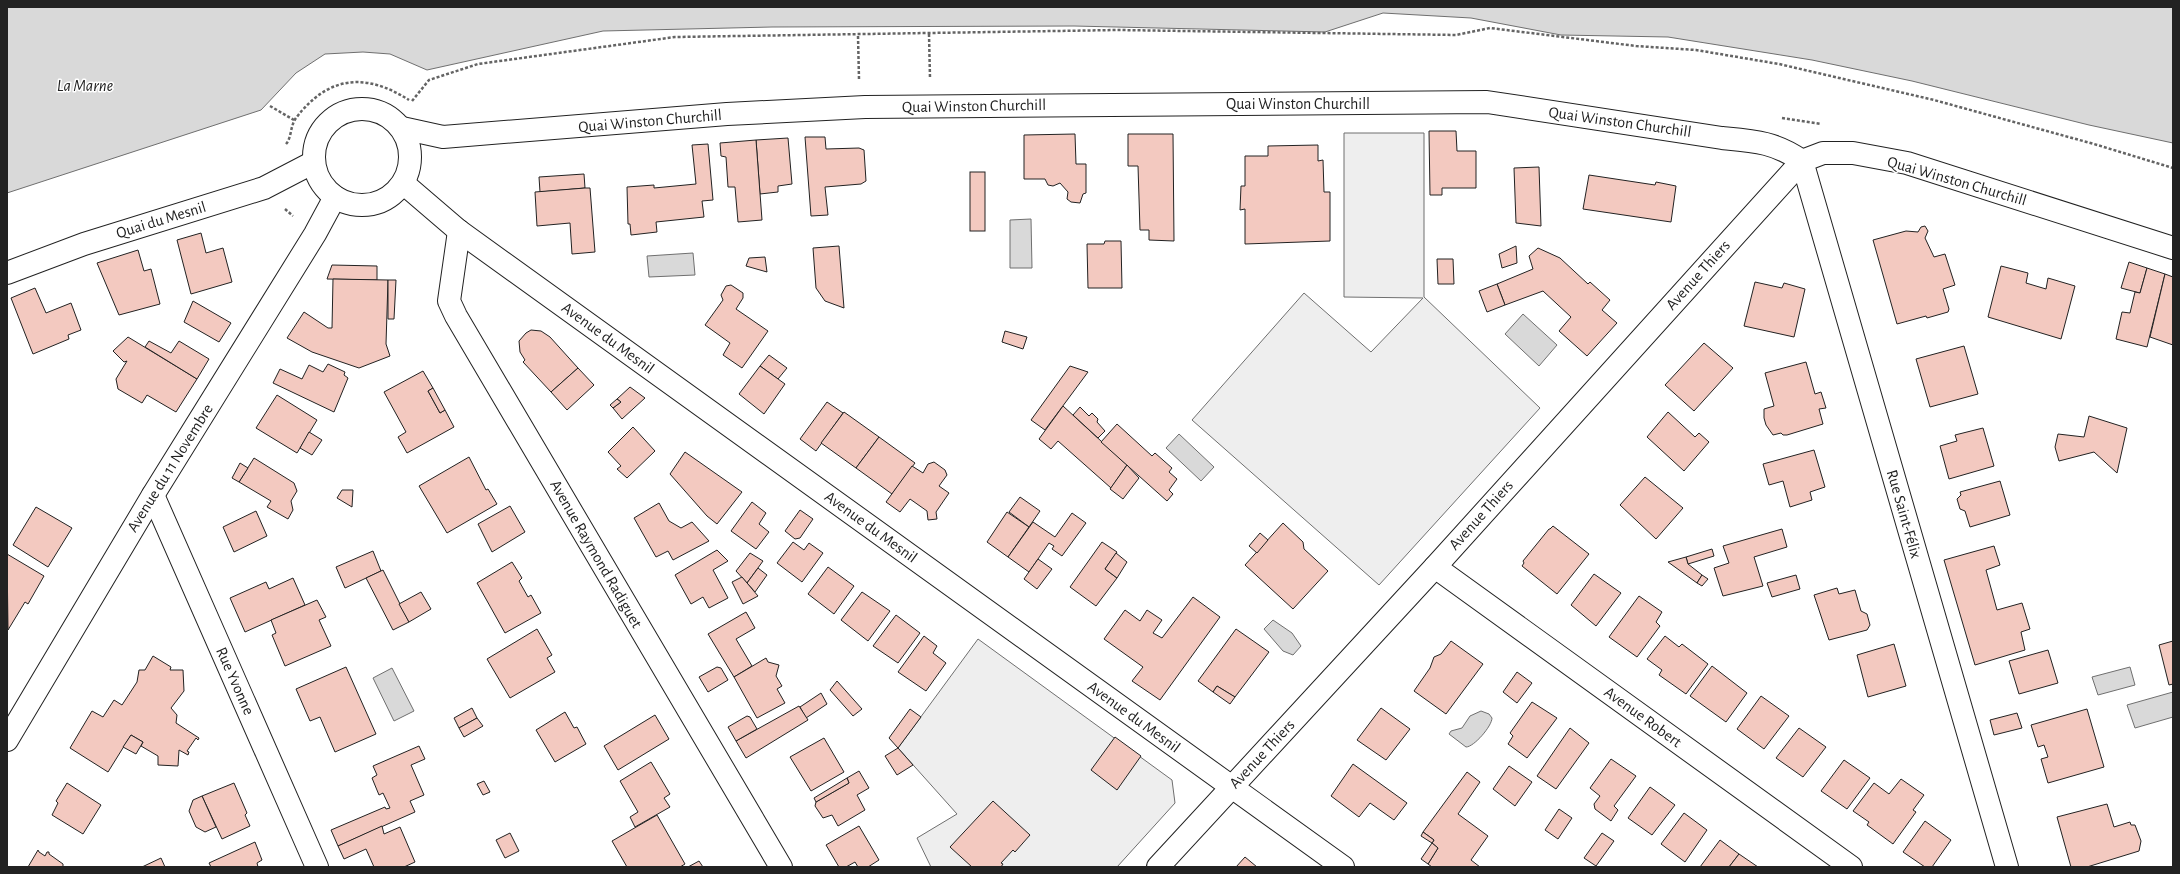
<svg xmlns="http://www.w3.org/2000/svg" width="2180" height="874" font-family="'Alegreya Sans',sans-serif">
  <rect width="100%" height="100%" fill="#fff"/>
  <!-- green -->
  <g fill="#eee" stroke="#6f6f6f">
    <path d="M1344,133H1424V297L1540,408L1379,585L1192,420L1304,293L1371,352L1423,298L1344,297Z"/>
    <path d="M978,639L1172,780L1175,803L1117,867H931L917,838L957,814L898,748Z"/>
  </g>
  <!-- water -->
  <g fill="#d9d9d9" stroke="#6f6f6f">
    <path d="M7,7H2173V143L2089,125L1912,81L1812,60L1668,37L1561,35L1471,18L1383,13L1325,32L1074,26L772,27L603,31L427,70L390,54L363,52L325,54L296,73L261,110L7,193Z"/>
    <path d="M1031,219L1032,268H1010V220Z"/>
    <path d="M693,253L695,275L649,277L647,256Z"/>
    <path d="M1523,314L1557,345L1539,366L1505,334Z"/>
    <path d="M1179,434L1214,467L1201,481L1166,448Z"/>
    <path d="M1273,620L1292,633L1301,646L1293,655L1283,651L1264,629Z"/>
    <path d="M2130,667L2135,685L2098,695L2092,677Z"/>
    <path d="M392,668L414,711L394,721L373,678Z"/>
    <path d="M2173,692V717L2135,728L2127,705Z"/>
    <path d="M1481,711L1489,714L1492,718C1492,726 1474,747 1466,747L1449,734L1451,731L1462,728L1470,716Z"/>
  </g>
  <!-- building -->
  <g fill="#f3c9c0" stroke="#222">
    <path d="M1429,131H1456L1457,151H1476V188H1442V195H1430Z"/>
    <path d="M1075,134L1076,164H1086V193L1083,194L1080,203L1071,202L1067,199L1068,192L1060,183L1053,186L1048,185L1045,179H1024V135Z"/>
    <path d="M1128,134H1173L1174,241L1149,240V230H1140L1138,166H1128Z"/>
    <path d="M805,137H825L826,149L859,148L864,150L866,181L861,184L825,187L828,215L811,216Z"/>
    <path d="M788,138L792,184L778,186V192L760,194L756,140Z"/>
    <path d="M756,140L762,220L738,222L735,187H728L726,157L721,156L720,143Z"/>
    <path d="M708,144L713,200L702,201L704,217L656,222L657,232L631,235L630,224H628L627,187L654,185V188L696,184L692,145Z"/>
    <path d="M1318,145V161L1323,160L1324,192H1330V241L1245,244V209L1240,210L1241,186H1245V156H1268V146Z"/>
    <path d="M1539,167L1541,226L1516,223L1514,168Z"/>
    <rect x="970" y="172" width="15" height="59"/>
    <path d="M584,174L585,188L540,192L539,177Z"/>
    <path d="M1589,175L1655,185L1656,182L1676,186L1671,222L1583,209Z"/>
    <path d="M585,188H590L595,252L572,254L570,223L537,226L535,192Z"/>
    <path d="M1925,226L1928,231L1925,238L1934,257L1945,254L1955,285L1943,289L1949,309L1948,312L1927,318L1926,316L1897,324L1873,240L1906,231L1918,232L1921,227Z"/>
    <path d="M201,233L206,253L223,248L232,282L191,294L177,240Z"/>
    <path d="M1105,241H1121L1122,288H1088L1087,244H1104Z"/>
    <path d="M839,246L844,308L825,301L816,288L813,248Z"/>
    <path d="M1516,246L1517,263L1502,268L1499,254Z"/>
    <path d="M1538,248L1560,258L1588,284L1590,282L1610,300L1602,310L1617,323L1587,356L1559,331L1571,317L1543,291L1505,305L1497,284L1533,269L1529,256Z"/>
    <path d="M138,250L144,271L151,269L160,304L119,315L97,263Z"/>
    <path d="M765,257L767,272L746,266L749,258Z"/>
    <path d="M1437,259H1453L1454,284H1438Z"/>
    <path d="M2129,262L2147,268L2140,293L2121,288Z"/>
    <path d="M332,265L377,266V280L327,279Z"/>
    <path d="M2001,266L2028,273L2026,283L2046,289L2048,278L2075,286L2061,339L1988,317Z"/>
    <path d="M2147,268L2165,274L2147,347L2116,339L2122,312L2130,313L2135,292L2140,293Z"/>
    <path d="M2165,274L2173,277V345L2150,337Z"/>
    <path d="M333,279L388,280L386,344L390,356L359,368L312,352L287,338L304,312L328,328H332Z"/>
    <path d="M388,280H396L394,319H388Z"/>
    <path d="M1755,282L1782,288L1784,283L1805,289L1794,337L1744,326Z"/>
    <path d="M1497,284L1505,305L1487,312L1479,291Z"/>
    <path d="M731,285L743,293V298L736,309L768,331L742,368L723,355L730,343L705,325L723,300L721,295L726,286Z"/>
    <path d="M35,288L46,313L71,303L81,330L68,335L69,339L33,354L11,298Z"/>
    <path d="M193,301L231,323L219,342L184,322Z"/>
    <path d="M531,330L541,331L550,337L578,368L551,392L523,362L525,360L520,352L519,341L526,333Z"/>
    <path d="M1005,331L1027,337L1023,349L1002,342Z"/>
    <path d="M128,337L197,379L176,412L147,395L142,403L118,389L116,379L127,361L124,362L113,351Z"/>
    <path d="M149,341L171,353L179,341L209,359L197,379L145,347Z"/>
    <path d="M1704,343L1733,368L1694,411L1665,385Z"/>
    <path d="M1964,346L1978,394L1930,407L1916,359Z"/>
    <path d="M769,355L787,368L778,379L760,366Z"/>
    <path d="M1806,362L1815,394L1821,392L1826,408L1819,409L1823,424L1787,435H1783L1781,433L1773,435L1766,425L1764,418V409L1774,406L1765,373Z"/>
    <path d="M328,364L345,372L344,375L348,378L334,412L273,383L280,369L302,379L309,365L323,372Z"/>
    <path d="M760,366L785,384L764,414L739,394Z"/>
    <path d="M1070,366L1088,372L1045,430L1031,420Z"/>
    <path d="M578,368L594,385L567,410L551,392Z"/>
    <path d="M423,371L433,388L428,391L440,413L445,410L454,427L407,453L398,437L406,432L384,392Z"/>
    <path d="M630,387L645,398L622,419L613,408L621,402L617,399Z"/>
    <path d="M433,388L445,410L440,413L428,391Z"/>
    <path d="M277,395L317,420L297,453L256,428Z"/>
    <path d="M617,399L621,402L613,408L610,405Z"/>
    <path d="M827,402L843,413L816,451L800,439Z"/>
    <path d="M1063,406L1127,465L1111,488L1058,441L1051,449L1039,439Z"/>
    <path d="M1080,407L1089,416L1092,413L1098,419L1097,422L1105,431L1098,438L1073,415Z"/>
    <path d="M844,412L879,437L856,468L821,443Z"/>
    <path d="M1668,412L1695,437L1699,433L1709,442L1684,471L1647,437Z"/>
    <path d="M2089,416L2127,428L2117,473L2094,452L2059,461L2055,447L2058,434L2084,437Z"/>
    <path d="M1117,424L1152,456L1155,453L1172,468L1169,472L1177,479L1169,490L1173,494L1167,501L1101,442Z"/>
    <path d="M633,427L655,451L627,478L617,469L621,466L608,452Z"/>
    <path d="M1983,428L1994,466L1949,479L1940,446L1957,441L1955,435Z"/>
    <path d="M309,432L322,440L312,455L300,448Z"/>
    <path d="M879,437L915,463L892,494L856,468Z"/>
    <path d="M1814,450L1825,487L1810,492L1812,500L1790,507L1783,481L1769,485L1763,464Z"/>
    <path d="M685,452L742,492L717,524L707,516L670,474Z"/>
    <path d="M469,457L486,490L488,489L497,504L447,533L419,486Z"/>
    <path d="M254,458L294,483L297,491L291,501L293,510L288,519L267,507L271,501L239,482Z"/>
    <path d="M934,462L945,470L947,475L939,486L949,493L936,512L937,519L928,520L927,511L910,499L900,512L886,502L912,466L923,473L928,464Z"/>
    <path d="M240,463L248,468L239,482L232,478Z"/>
    <path d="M1127,465L1139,478L1123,499L1110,489Z"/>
    <path d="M1645,477L1683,508L1656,539L1620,505Z"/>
    <path d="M2000,481L2010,515L1970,527L1965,511L1960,509L1957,499L1961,495L1960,492Z"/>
    <path d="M342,490H353L352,507L337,498Z"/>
    <path d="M1020,497L1040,511L1029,527L1009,512Z"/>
    <path d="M752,502L766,513L759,524L769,532L756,549L731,531Z"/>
    <path d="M659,503L669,521L681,528L692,522L709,541L673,560L668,551L656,557L634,518Z"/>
    <path d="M510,506L525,532L492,552L478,524Z"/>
    <path d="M36,507L72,528L48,567L13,545Z"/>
    <path d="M800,510L813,519L800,538L795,539L785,531Z"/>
    <path d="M256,511L267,536L234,552L223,527Z"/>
    <path d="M1007,512L1029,527L1008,557L987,542Z"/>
    <path d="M1072,513L1086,523L1062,556L1052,549L1054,546L1049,543L1029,572L1008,557L1033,522L1055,537Z"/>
    <path d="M1283,523L1303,542L1304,549L1328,571L1293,609L1245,565Z"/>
    <path d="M1553,526L1589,554L1557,594L1522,566L1524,563L1523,561L1549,529H1550Z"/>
    <path d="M1782,529L1787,547L1754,557L1763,586L1723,596L1714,568L1729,563L1723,546Z"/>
    <path d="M1260,533L1268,540L1257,553L1249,546Z"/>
    <path d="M793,542L804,550L809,543L823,553L802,582L777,563Z"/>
    <path d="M1102,542L1117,552L1105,569L1117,578L1096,606L1070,587Z"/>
    <path d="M1994,546L2000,565L1986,570L1997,610L2022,603L2030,629L2021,632L2025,650L1975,665L1944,560Z"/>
    <path d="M1712,549L1714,556L1688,564L1686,557Z"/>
    <path d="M717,550L728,561L713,570L728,598L709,608L703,597L691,604L675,575Z"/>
    <path d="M373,551L381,571L345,588L336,567Z"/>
    <path d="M750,553L763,561L747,583L736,571Z"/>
    <path d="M1116,553L1127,562L1117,578L1105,569Z"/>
    <path d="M7,554L44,576L28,604L25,602L8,630Z"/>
    <path d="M1686,557L1688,564L1702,575L1697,583L1668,562Z"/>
    <path d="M1038,559L1052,569L1037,589L1024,579Z"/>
    <path d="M512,562L522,578L519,581L528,597L531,595L541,613L505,633L477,583Z"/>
    <path d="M828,567L854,586L834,614L808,594Z"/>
    <path d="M758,568L767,575L755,592L747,583Z"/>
    <path d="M383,570L409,622L393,630L366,578Z"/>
    <path d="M1594,574L1621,593L1596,626L1571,605Z"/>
    <path d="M1702,575L1708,579L1702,586L1697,583Z"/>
    <path d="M1796,575L1800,589L1772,597L1767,583Z"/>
    <path d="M742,577L758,596L743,604L732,582Z"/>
    <path d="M293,578L305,605L245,632L230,598L266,582L269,589Z"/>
    <path d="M1837,588L1839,594L1855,590L1861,611L1867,614L1870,625L1867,630L1829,640L1814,595Z"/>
    <path d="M421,592L431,609L409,622L399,604Z"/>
    <path d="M862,592L890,611L868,641L841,620Z"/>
    <path d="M1639,596L1662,612L1656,622L1660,626L1637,657L1609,637Z"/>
    <path d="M1193,597L1220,617L1160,700L1132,681L1143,667L1104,639L1125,610L1140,621L1147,610L1162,620L1153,633L1162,638Z"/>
    <path d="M317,600L326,617L319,620L331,646L285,666L272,635L276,633L271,620Z"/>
    <path d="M746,612L755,628L736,639L752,666L734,677L708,634Z"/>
    <path d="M896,615L920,633L898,663L873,646Z"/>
    <path d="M537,629L552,655L547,658L555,672L510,698L487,659Z"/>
    <path d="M1236,629L1269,652L1235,697L1217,686L1213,692L1198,681Z"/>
    <path d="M924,636L937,646L933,653L946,663L926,691L898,672Z"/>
    <path d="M1665,636L1679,647L1682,644L1708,664L1686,694L1659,675L1662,670L1647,659Z"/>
    <path d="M1451,641L1483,664L1446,714L1414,691L1430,668L1434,657L1441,654Z"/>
    <path d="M2173,641V684L2169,685L2159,645Z"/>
    <path d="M1894,644L1906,686L1868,697L1857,655Z"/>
    <path d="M2048,650L2058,683L2019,694L2009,661Z"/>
    <path d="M153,656L171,667L170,670H183L184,691L171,708L177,715L176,723L199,738L198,740L196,738L187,751L189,752L188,755L179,750L178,766L158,765V756L141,746L143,742L131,735L108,772L70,748L92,711L103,717L114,700L122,705L137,682L139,670H145Z"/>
    <path d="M766,658L768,662L779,665L776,676L782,686L777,689L785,703L757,718L734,677Z"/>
    <path d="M1712,666L1747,693L1726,722L1690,696Z"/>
    <path d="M346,667L376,734L335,752L320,717L310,721L296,689Z"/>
    <path d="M717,667L721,668L728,680L708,692L699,677Z"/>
    <path d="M1517,672L1532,683L1517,703L1503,692Z"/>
    <path d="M837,681L862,709L853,716L830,690Z"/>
    <path d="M1217,686L1235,697L1230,704L1213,692Z"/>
    <path d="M821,693L827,704L806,718L800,707Z"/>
    <path d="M1761,696L1789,716L1764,749L1737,729Z"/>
    <path d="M1532,702L1557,718L1527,758L1508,744L1513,736L1510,733Z"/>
    <path d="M799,706L808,720L746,758L736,741Z"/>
    <path d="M472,708L477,718L459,728L454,718Z"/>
    <path d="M1381,708L1410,729L1386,760L1357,740Z"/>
    <path d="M910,709L921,717L898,748L889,738Z"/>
    <path d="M2087,709L2104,767L2048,783L2041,759L2048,757L2044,745L2038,747L2031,725Z"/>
    <path d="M565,712L574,728L577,727L586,744L555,762L536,730Z"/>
    <path d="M2017,713L2022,728L1994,735L1990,720Z"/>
    <path d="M655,715L669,739L618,770L604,746Z"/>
    <path d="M747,716L750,717L757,729L736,741L728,727Z"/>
    <path d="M477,718L483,726L464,737L459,728Z"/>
    <path d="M1570,728L1589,743L1556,789L1537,776Z"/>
    <path d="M1799,728L1826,747L1803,777L1776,758Z"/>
    <path d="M131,735L143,742L136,754L123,747Z"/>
    <path d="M1115,737L1141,756L1117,790L1091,770Z"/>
    <path d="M824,738L844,772L811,791L790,757Z"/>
    <path d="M419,746L425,759L411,765L424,795L410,801L415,812L338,846L331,830L385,807L386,809L390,808L383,793L379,795L372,778L377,775L373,766Z"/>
    <path d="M898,748L913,765L897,775L885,756Z"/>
    <path d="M1611,759L1636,776L1614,806L1618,810L1611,821L1595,809L1594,804L1600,796L1590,788Z"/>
    <path d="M1844,760L1870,778L1847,809L1821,791Z"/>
    <path d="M651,762L670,794L664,798L670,807L635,827L630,817L638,812L620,781Z"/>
    <path d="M1353,764L1407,803L1394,820L1370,803L1359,817L1331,796Z"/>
    <path d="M1509,766L1532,782L1515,806L1493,789Z"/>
    <path d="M859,771L869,788L857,795L865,810L838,826L832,815L823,818L815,806L816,802L849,783L847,778Z"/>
    <path d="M1467,772L1480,782L1458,814L1488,836L1471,860L1480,867H1432L1428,864L1438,848L1432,843L1434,840L1423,832Z"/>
    <path d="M847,778L849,783L816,802L814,798Z"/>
    <path d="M1901,779L1924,795L1913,810L1916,812L1893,844L1867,825L1869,822L1853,811L1874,783L1889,794Z"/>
    <path d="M484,781L490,792L483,795L477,784Z"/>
    <path d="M67,783L101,805L83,834L52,815L58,803L56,801Z"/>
    <path d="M234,783L247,813L245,815L250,826L222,839L202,796Z"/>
    <path d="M1650,787L1675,805L1652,835L1628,818Z"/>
    <path d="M202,796L216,827L205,832L196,827L189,811L193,800Z"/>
    <path d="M993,801L1030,835L1015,852L1013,850L1001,863L1003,864L1001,867H972L950,847Z"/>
    <path d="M2107,804L2114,827L2130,822L2131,825H2135L2141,841L2139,851L2087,867H2071L2057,817Z"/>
    <path d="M1559,809L1572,818L1558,839L1545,830Z"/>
    <path d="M1684,813L1707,830L1685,862L1661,844Z"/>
    <path d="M657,815L685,864L680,867H627L612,841Z"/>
    <path d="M1925,821L1951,840L1932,867H1925L1903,852Z"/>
    <path d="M382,826L384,834L400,827L415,862L404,867H374L366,849L344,859L338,846Z"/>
    <path d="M859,826L879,860L868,867H858L855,862L846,867H839L826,845Z"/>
    <path d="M1423,832L1434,840L1432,843L1421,836Z"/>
    <path d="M510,833L519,851L505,858L496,840Z"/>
    <path d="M1602,833L1614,841L1596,866L1584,858Z"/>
    <path d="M1720,840L1739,854L1729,867H1700Z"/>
    <path d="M255,842L262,860L257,863L258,867H211L209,863Z"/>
    <path d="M1432,843L1438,848L1428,864L1421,859Z"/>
    <path d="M38,850L39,852L45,856L47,852H49V854L63,864V867H28Z"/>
    <path d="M1739,854L1758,867H1729Z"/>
    <path d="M1245,857L1257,867H1236Z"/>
    <path d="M161,858L165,867H142Z"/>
    <path d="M699,861L703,867H688Z"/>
  </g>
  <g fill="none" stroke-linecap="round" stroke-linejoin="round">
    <defs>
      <g id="minor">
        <circle cx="362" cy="157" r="48"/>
        <path d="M402,128L443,137L727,114L865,107L1487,102L1722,138C1754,141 1775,142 1802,161"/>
        <path d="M1802,161L2007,867"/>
        <path d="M403,183L459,231L1343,867"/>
        <path d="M459,231L449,301L456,316L781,867"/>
        <path d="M7,273L84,244L264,188L314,162"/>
        <path d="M153,495L317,867"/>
        <path d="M1435,567L1851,867"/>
        <path d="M7,740L153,495L315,234L335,197"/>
        <path d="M1158,867L1435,567L1802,161L1823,153H1853L1907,163L2173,248"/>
      </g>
    </defs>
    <!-- minor casing -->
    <use href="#minor" stroke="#222" stroke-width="24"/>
    <!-- path -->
    <g stroke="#646464" stroke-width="2.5" stroke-dasharray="3 2" stroke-linecap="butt">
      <path d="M929,34L930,78"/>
      <path d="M858,36L859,79"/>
      <path d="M412,101L429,80L478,64L675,37L1118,30L1456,35L1490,28L1636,46L1696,50L1779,64L1934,100L2094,144L2173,168"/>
      <path d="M270,106L294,120"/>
      <path d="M1782,118L1821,124"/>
      <path d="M286,144C292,137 290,126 296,118C328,76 365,72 409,100"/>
      <path d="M285,209L293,216"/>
    </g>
    <!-- minor -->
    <use href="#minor" stroke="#fff" stroke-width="22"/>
  </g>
  <g text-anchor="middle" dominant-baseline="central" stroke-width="3" stroke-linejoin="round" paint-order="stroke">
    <!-- street labels -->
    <g font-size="16" fill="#222" stroke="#fff">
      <text x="1298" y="104">Quai Winston Churchill</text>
      <text transform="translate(974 106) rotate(-1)">Quai Winston Churchill</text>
      <text transform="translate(650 121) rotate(-5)">Quai Winston Churchill</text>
      <text transform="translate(1620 122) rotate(8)">Quai Winston Churchill</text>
      <text transform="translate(1957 181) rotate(16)">Quai Winston Churchill</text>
      <text transform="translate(161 220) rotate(-17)">Quai du Mesnil</text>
      <text transform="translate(1698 275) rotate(-48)">Avenue Thiers</text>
      <text transform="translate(608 338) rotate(36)">Avenue du Mesnil</text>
      <text transform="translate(170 468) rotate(-58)">Avenue du 11 Novembre</text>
      <text transform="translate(1904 514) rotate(74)">Rue Saint-Félix</text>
      <text transform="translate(1481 515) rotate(-48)">Avenue Thiers</text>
      <text transform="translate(871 527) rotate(36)">Avenue du Mesnil</text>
      <text transform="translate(596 554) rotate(60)">Avenue Raymond Radiguet</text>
      <text transform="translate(235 681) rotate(66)">Rue Yvonne</text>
      <text transform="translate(1134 717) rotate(36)">Avenue du Mesnil</text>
      <text transform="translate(1643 717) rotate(36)">Avenue Robert</text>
      <text transform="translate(1262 754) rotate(-47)">Avenue Thiers</text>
    </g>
    <!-- water labels -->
    <g font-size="17" font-style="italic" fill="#222" stroke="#fff">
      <text x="85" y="85">La Marne</text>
    </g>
  </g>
  <!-- border -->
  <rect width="2180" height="874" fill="none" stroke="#222222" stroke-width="16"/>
</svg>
